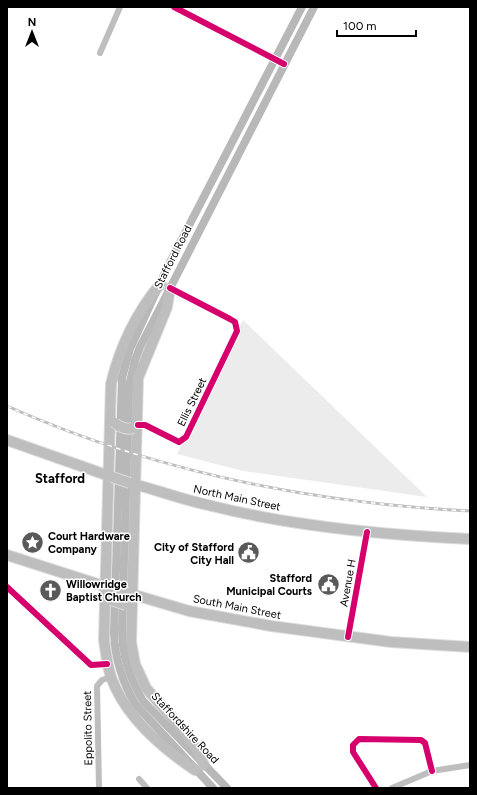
<svg xmlns="http://www.w3.org/2000/svg" width="477" height="795" font-family="Figtree,sans-serif">
  <rect width="100%" height="100%" fill="#fff"/>
  <!-- green -->
  <path fill="#ececec" d="M243,320L427,497L243,471L177,454Z"/>
  <g fill="none" stroke-linecap="round" stroke-linejoin="round">
    <defs>
      <g id="trunk">
        <path d="M161,283C136,313 120,346 111,384L104,640C106,653 107,665 111,677C125,716 162,748 195,770"/>
        <path d="M170,288L167,307L138,378L131,642L135,664L146,688L184,732L196,748L204,765"/>
        <path d="M7,440L112,477"/>
        <path d="M130,483C157,490 184,500 212,506C296,527 384,535 470,539"/>
        <path d="M7,555L110,588"/>
        <path d="M128,593L189,611L271,626L391,642L470,647"/>
      </g>
    </defs>
    <!-- trunk casing -->
    <use href="#trunk" stroke="#dbdbdb" stroke-width="12"/>
    <!-- minor -->
    <g stroke="#bebebe" stroke-width="6">
      <path d="M174,7L284,64"/>
      <path d="M100,53L120,7"/>
      <path d="M138,425H145L179,442L186,437L237,331L235,322L230,319L170,288"/>
      <path d="M7,587L91,665L107,664"/>
      <path d="M348,637L367,532"/>
      <path d="M139,779L147,788"/>
      <path d="M99,788L97,686L102,680L111,677"/>
      <path d="M376,788L353,752V745L359,739L421,740L425,743L432,771"/>
      <path d="M392,788L432,771L470,765"/>
    </g>
    <!-- secondary -->
    <g stroke="#b8b8b8" stroke-width="8">
      <path d="M213,788L136,705C122,682 115,660 114,633L122,378L130,349L167,268L302,7"/>
      <path d="M227,788L143,701C129,678 122,656 122,629L129,386L135,360L140,347L314,7"/>
    </g>
    <!-- trunk -->
    <use href="#trunk" stroke="#bebebe" stroke-width="10"/>
    <defs>
      <path id="rail" d="M7,406C153,471 310,503 470,511"/>
    </defs>
    <!-- rail casing -->
    <use href="#rail" stroke="#bebebe" stroke-width="3"/>
    <!-- rail -->
    <use href="#rail" stroke="#fff" stroke-width="1.5" stroke-dasharray="4.5" stroke-linecap="butt"/>
    <defs>
      <g id="trunk-bridge">
        <path d="M115,423C119,427 127,430 133,428"/>
        <path d="M112,477L130,483"/>
        <path d="M110,588L128,593"/>
        <path d="M111,600L126,605"/>
      </g>
    </defs>
    <!-- trunk-bridge casing -->
    <use href="#trunk-bridge" stroke="#dbdbdb" stroke-width="12" stroke-linecap="butt"/>
    <!-- trunk-bridge -->
    <use href="#trunk-bridge" stroke="#bebebe" stroke-width="10"/>
    <defs>
      <g id="cycleway">
        <path d="M174,7L284,64"/>
        <path d="M138,425H145L179,442L186,437L237,331L235,322L230,319L170,288"/>
        <path d="M7,587L91,665L107,664"/>
        <path d="M348,637L367,532"/>
        <path d="M376,788L353,752V745L359,739L421,740L425,743L432,771"/>
      </g>
    </defs>
    <!-- cycleway casing -->
    <use href="#cycleway" stroke="#fff" stroke-width="8"/>
    <!-- cycleway -->
    <use href="#cycleway" stroke="#d6006c" stroke-width="6"/>
  </g>
  <!-- icons -->
  <defs>
    <symbol id="sight-disc" viewBox="-11 -11 22 22"><circle r="9.5" fill="#595959" stroke="#fff"/><path d="M0-6L1.8-2.2L6-1.7L2.9 1.2L3.7 5.4L0 3.3L-3.7 5.4L-2.9 1.2L-6-1.7L-1.8-2.2Z" fill="#fff"/></symbol>
    <symbol id="civic-disc" viewBox="-11 -11 22 22"><circle r="9.5" fill="#595959" stroke="#fff"/><path d="M-.6-6.5H3V-4.5H.6V-3L4-1V1h2V6H-6V1h2V-1L-.6-3ZM-1.2 2.5V6h2.4V2.5Z" fill="#fff"/></symbol>
    <symbol id="church-disc" viewBox="-11 -11 22 22"><circle r="9.5" fill="#595959" stroke="#fff"/><path d="M-1.2-6h2.4v3.5h3.3v2.4h-3.3V6h-2.4V-.1h-3.3v-2.4h3.3Z" fill="#fff"/></symbol>
  </defs>
  <g fill-rule="evenodd">
    <use href="#sight-disc" x="20" y="530" width="25" height="25"/>
    <use href="#civic-disc" x="236" y="540" width="25" height="25"/>
    <use href="#civic-disc" x="316" y="572" width="25" height="25"/>
    <use href="#church-disc" x="38" y="578" width="25" height="25"/>
  </g>
  <g text-anchor="middle" dominant-baseline="central" stroke-width="3" stroke-linejoin="round" paint-order="stroke">
    <!-- street labels -->
    <g font-size="11" fill="#000" stroke="#fff">
      <text transform="translate(173 257) rotate(-63)">Stafford Road</text>
      <text transform="translate(192 402) rotate(-64)">Ellis Street</text>
      <text transform="translate(237 498) rotate(12)">North Main Street</text>
      <text transform="translate(348 583) rotate(-80)">Avenue H</text>
      <text transform="translate(237 607) rotate(11)">South Main Street</text>
      <text transform="translate(88 728) rotate(-91)">Eppolito Street</text>
      <text transform="translate(185 728) rotate(47)">Staffordshire Road</text>
    </g>
    <!-- poi labels -->
    <g font-size="11" font-weight="bold" fill="#000" stroke="#fff" text-anchor="start">
      <text x="48" y="536">Court Hardware<tspan x="48" dy="13">Company</tspan></text>
      <text x="234" y="547" text-anchor="end">City of Stafford<tspan x="234" dy="13">City Hall</tspan></text>
      <text x="312" y="578" text-anchor="end">Stafford<tspan x="312" dy="13">Municipal Courts</tspan></text>
      <text x="66" y="584">Willowridge<tspan x="66" dy="13">Baptist Church</tspan></text>
    </g>
    <!-- quarter labels -->
    <g font-size="13" font-weight="bold" fill="#000" stroke="#fff">
      <text x="60" y="478">Stafford</text>
    </g>
  </g>
  <!-- border -->
  <rect width="477" height="795" fill="none" stroke="#000000" stroke-width="16"/>
  <!-- north arrow -->
  <g transform="translate(32 32)" stroke="#ffffff" stroke-width="3" paint-order="stroke">
  <path d="M0-3L7 15L0 10L-7 15Z" fill="#000000"/>
  <text y="-6" font-size="11" font-weight="bold" text-anchor="middle" fill="#000000">N</text>
  </g>
  <!-- scale -->
  <path d="M337 30v6h79v-6" fill="none" stroke="#000000" stroke-width="2"/>
  <text x="343" y="30" font-size="12" fill="#000000" stroke="#ffffff" stroke-width="3" paint-order="stroke">100 m</text>
</svg>
